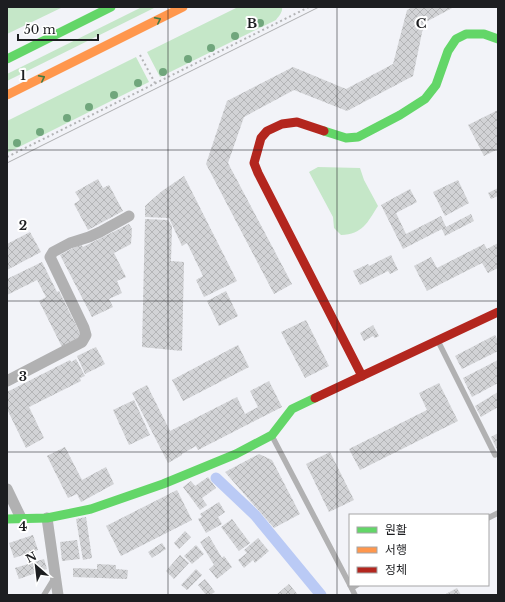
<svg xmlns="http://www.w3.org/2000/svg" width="505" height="602" font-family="'Libre Baskerville','Noto Sans KR',serif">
  <defs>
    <pattern id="building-cross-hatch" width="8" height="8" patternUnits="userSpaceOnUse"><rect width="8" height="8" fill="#d2d3d6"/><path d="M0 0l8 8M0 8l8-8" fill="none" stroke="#b4b5b7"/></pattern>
  </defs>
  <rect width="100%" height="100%" fill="#f2f3f8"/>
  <!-- green -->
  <g fill="#c5e7c8">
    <path d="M7,7H63L7,34Z"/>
    <path d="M142,7H156L7,81V74Z"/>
    <path d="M238,7H282C283,12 279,16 276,20L160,77L147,52Z"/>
    <path d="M136,57L149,82L7,153V121Z"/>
    <path d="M318,167L360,168L364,180L378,206C367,223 363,234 341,235L334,228L333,217L309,172Z"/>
  </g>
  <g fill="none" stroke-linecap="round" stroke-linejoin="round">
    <!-- canal -->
    <path stroke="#bacaf5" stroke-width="11" d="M216,478L255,515L321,595"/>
  </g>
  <!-- building -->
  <g fill="url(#building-cross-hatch)">
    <path d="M412,7H454L424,23L413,76L347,111L294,90L244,117L228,163L292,284L274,294L206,164L227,101L293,67L346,89L393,64L407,10Z"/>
    <path d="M498,110V149L484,156L468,125Z"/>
    <path d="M184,176L237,281L204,297L196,280L203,276L187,243L182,246L169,218L145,217V206L162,191Z"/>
    <path d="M98,179L103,188L109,185L123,211L88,230L74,204L80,200L75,192Z"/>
    <path d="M458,180L469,203L445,216L433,192Z"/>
    <path d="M498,188V196L491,199L488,193Z"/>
    <path d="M410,189L417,202L396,213L406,234L441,216L446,227L471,214L474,221L445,236L442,229L403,249L381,205Z"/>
    <path d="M145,219L168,220L172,226L171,261L184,262L182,351L142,347Z"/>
    <path d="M129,224L132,229L131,244L114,253L126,277L117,281L122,293L109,299L113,307L92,317L60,255L81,244L83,247Z"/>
    <path d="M30,232L41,252L7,270V244Z"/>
    <path d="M498,243V268L488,273L482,263L427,291L414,266L431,257L437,268L484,244L487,249Z"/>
    <path d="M391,255L398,270L390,274L388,271L360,285L353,271L368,264L369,266Z"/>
    <path d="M42,262L57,292L59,291L82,337L62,347L39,301L46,297L37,280L7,295V279Z"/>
    <path d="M226,291L238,316L219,326L207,301Z"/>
    <path d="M306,320L329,366L305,378L281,332Z"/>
    <path d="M373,325L379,336L375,338L373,336L364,341L360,333Z"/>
    <path d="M495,335L498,341V351L462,369L455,356Z"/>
    <path d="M238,345L249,367L183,401L172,380Z"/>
    <path d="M96,347L105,364L85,374L77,356Z"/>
    <path d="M76,359L85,376L80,378L81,381L29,407L44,438L26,448L7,409V392L70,360L71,362Z"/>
    <path d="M498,360V383L472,397L463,378Z"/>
    <path d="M269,381L282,407L198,450L196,446L182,454V455L168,463L132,393L147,385L170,431L237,397L245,414L258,407L250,391Z"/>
    <path d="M439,383L458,421L360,470L349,449L427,410L419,393Z"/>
    <path d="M498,392V407L481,417L475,406Z"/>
    <path d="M134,400L150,435L129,445L113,410Z"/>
    <path d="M498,433V451L491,437Z"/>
    <path d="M65,447L82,480L106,467L114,484L81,502L77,494L68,498L47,456Z"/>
    <path d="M330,452L354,500L329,512L306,464Z"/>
    <path d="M259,454L272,460L300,514L274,528L225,472Z"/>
    <path d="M208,477L216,488L202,498L207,505L200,510L183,487L191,481L195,486Z"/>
    <path d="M177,490L192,520L121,556L106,526Z"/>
    <path d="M219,502L225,512L218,517L222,524L206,533L198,519L202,517L200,514Z"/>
    <path d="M86,517L92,558L83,560L76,519Z"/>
    <path d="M232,519L250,543L239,551L221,527Z"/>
    <path d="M185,531L191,537L179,549L174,543Z"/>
    <path d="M33,535L38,550L14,558L9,543Z"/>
    <path d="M209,536L222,558L224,556L232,567L217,579L209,569L214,565L200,542Z"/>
    <path d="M258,538L269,551L255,563L253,560L244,568L238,560L247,553L244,550Z"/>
    <path d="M77,540L80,559L62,561L60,542Z"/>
    <path d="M162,543L166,549L152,558L148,552Z"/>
    <path d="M196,545L204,554L192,564L184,556Z"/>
    <path d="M180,555L189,563L174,579L166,571Z"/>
    <path d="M44,559L47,569L19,579L15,568Z"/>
    <path d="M97,564L116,565V569L128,570L127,579L73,577V568L97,569Z"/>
    <path d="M196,569L202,575L187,590L181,585Z"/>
    <path d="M205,579L215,592L210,595H206L198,585Z"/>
    <path d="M289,584L298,595H276Z"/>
    <path d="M457,588L461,595H444Z"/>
  </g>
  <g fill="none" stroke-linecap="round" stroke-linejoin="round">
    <!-- path -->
    <g stroke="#b3b4b6" stroke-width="2" stroke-dasharray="2 3" stroke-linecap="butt">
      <path d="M140,55L155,83"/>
      <path d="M7,157L309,7"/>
    </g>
    <!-- lane -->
    <g stroke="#b1b1b2" stroke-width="5.5">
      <path d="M438,341L495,455"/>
      <path d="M272,436L350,585"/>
      <path d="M488,518L498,513"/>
      <path d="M350,585L355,595"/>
      <path d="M352,588L357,585"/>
      <path d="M44,595L55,577"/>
    </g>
    <!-- street -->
    <g stroke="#b1b1b2" stroke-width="11">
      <path d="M7,381L82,342L86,335L84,328L50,257L53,252L70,243L89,237L100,232L129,216"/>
      <path d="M7,489L21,518"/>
      <path d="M47,518L58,595"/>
    </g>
    <!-- fast -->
    <g stroke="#63d668" stroke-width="9">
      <path d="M7,59L111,7"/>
      <path d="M324,131L346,138L358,137L400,115L425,99L436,85L448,51L456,39L466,34H484L498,39"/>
      <path d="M7,519L47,518L91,509L163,484L236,454L272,435L292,409L315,398"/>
    </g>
    <!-- slow -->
    <path stroke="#ff974d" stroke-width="9" d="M7,95L183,7"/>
    <!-- jam -->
    <g stroke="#b3261e" stroke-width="9">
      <path d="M324,131L297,122L282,124L267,131L261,138L254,163L258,173L362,376"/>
      <path d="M315,398L498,312"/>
    </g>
    <!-- tram -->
    <path stroke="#aeafb1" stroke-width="1" d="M7,163L319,7"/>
  </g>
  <!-- trees -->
  <g fill="#70a67c">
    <circle cx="260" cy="23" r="4"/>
    <circle cx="235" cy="36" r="4"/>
    <circle cx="211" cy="48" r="4"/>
    <circle cx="188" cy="59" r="4"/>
    <circle cx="163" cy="72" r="4"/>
    <circle cx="138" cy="83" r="4"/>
    <circle cx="114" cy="95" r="4"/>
    <circle cx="89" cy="107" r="4"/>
    <circle cx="67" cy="118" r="4"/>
    <circle cx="40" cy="132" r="4"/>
    <circle cx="17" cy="143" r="4"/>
  </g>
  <!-- one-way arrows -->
  <defs><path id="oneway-chevron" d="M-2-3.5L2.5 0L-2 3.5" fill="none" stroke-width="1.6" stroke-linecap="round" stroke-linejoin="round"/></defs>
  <g stroke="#407a44">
    <use href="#oneway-chevron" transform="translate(158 20) rotate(-27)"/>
    <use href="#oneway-chevron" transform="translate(42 78) rotate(-27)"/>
  </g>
  <!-- grid -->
  <path fill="none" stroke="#1d1e21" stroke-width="1" stroke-opacity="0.55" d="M168,7V595M337,7V595M7,150H498M7,301H498M7,452H498"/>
  <g font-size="13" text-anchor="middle" font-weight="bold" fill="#1d1e21" stroke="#fff" stroke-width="4" stroke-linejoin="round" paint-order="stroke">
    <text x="252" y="28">B</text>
    <text x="421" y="28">C</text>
    <text x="23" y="80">1</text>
    <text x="23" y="230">2</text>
    <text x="23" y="381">3</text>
    <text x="23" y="531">4</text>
  </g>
  <!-- border -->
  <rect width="505" height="602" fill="none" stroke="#1d1e21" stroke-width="16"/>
  <!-- legend -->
  <rect x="349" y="514" width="140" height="72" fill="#ffffff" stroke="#a5a5a6"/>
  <rect x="357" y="527" width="20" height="6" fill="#63d668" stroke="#a5a5a6"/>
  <text x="385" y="534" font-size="12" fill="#1d1e21">원활</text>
  <rect x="357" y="547" width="20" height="6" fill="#ff974d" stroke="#a5a5a6"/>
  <text x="385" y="554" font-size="12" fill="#1d1e21">서행</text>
  <rect x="357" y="567" width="20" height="6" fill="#b3261e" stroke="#a5a5a6"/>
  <text x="385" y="574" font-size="12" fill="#1d1e21">정체</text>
  <!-- north arrow -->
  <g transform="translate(36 566) rotate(332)" stroke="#ffffff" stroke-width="3" paint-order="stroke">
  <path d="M0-3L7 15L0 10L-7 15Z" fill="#1d1e21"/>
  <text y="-6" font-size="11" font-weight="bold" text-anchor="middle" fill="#1d1e21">N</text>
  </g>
  <!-- scale -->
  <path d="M18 34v6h80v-6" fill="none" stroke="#1d1e21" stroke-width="2"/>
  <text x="24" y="34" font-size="12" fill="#1d1e21" stroke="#ffffff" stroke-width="3" paint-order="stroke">50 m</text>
</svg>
